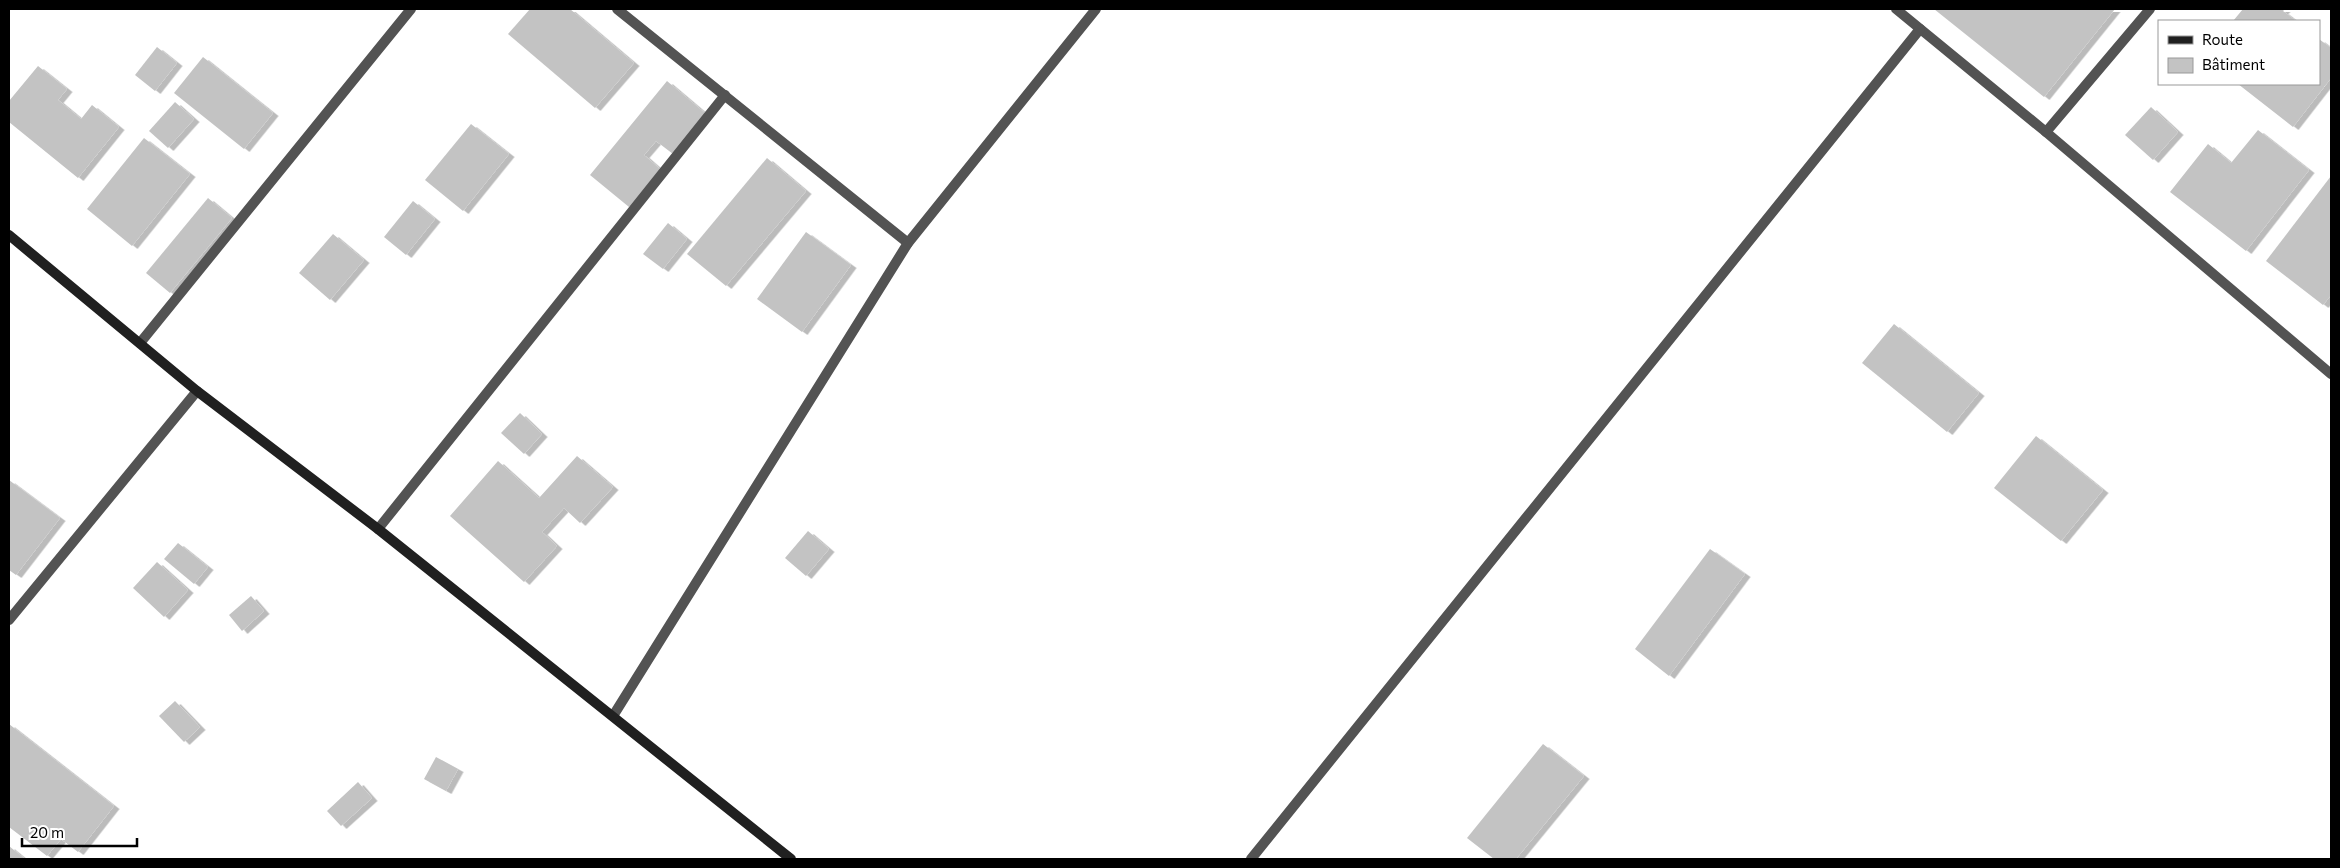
<svg xmlns="http://www.w3.org/2000/svg" width="2340" height="868" font-family="Commissioner,sans-serif">
  <defs>
    <filter id="shadow"><feDropShadow dx="5.5" dy="3" stdDeviation="0" flood-color="#0004"/></filter>
  </defs>
  <rect width="100%" height="100%" fill="#fff"/>
  <!-- building -->
  <g fill="#c3c3c3" filter="url(#shadow)">
    <path d="M530,9H570L634,63L595,108L508,34Z"/>
    <path d="M1934,9H2115L2044,97Z"/>
    <path d="M2243,9H2285L2283,11L2296,21H2233Z"/>
    <path d="M2319,39L2331,48V78L2293,127L2238,84H2319Z"/>
    <path d="M157,47L177,63L155,91L135,75Z"/>
    <path d="M203,57L273,113L244,149L174,93Z"/>
    <path d="M38,66L67,89L58,100L81,119L92,105L119,127L78,178L9,122V101Z"/>
    <path d="M667,81L706,114L673,154L656,141L644,155L660,169L629,207L590,175Z"/>
    <path d="M175,102L194,119L168,148L149,131Z"/>
    <path d="M2151,107L2178,132L2153,160L2125,135Z"/>
    <path d="M471,124L509,154L463,211L425,180Z"/>
    <path d="M2258,130L2309,170L2246,251L2170,192L2208,144L2231,163Z"/>
    <path d="M144,138L190,174L132,246L87,209Z"/>
    <path d="M767,158L806,191L726,286L687,254Z"/>
    <path d="M2331,176V295L2323,305L2266,261Z"/>
    <path d="M208,198L232,218L170,293L146,273Z"/>
    <path d="M413,201L435,219L406,255L384,237Z"/>
    <path d="M668,223L687,239L663,269L643,254Z"/>
    <path d="M806,232L851,265L802,332L757,299Z"/>
    <path d="M333,234L364,260L330,300L299,273Z"/>
    <path d="M1894,324L1979,393L1947,432L1862,363Z"/>
    <path d="M520,413L542,434L524,454L501,433Z"/>
    <path d="M2036,436L2103,490L2061,541L1994,488Z"/>
    <path d="M577,456L613,487L580,523L564,508L542,532L557,546L524,582L450,516L498,461L539,498Z"/>
    <path d="M9,480L60,518L16,575L9,570Z"/>
    <path d="M808,531L829,549L806,576L785,558Z"/>
    <path d="M178,543L208,567L194,584L164,559Z"/>
    <path d="M1710,549L1745,574L1669,676L1635,649Z"/>
    <path d="M157,562L188,590L164,617L133,588Z"/>
    <path d="M251,596L264,611L242,631L229,615Z"/>
    <path d="M175,701L200,727L184,742L159,716Z"/>
    <path d="M9,724L114,806L78,852L61,839L47,856L9,827Z"/>
    <path d="M1543,744L1584,776L1516,859H1494L1467,838Z"/>
    <path d="M436,757L458,769L446,791L424,779Z"/>
    <path d="M358,782L372,798L341,826L327,811Z"/>
    <path d="M9,846L25,859H9Z"/>
  </g>
  <g fill="none" stroke-linecap="round" stroke-linejoin="round">
    <!-- street -->
    <g stroke="#535353" stroke-width="10">
      <path d="M617,9L908,243"/>
      <path d="M1896,9L2046,132L2331,374"/>
      <path d="M2046,132L2150,9"/>
      <path d="M140,343L411,9"/>
      <path d="M378,529L725,95"/>
      <path d="M9,620L197,391"/>
      <path d="M613,716L908,243L1096,9"/>
      <path d="M1251,859L1920,29"/>
    </g>
    <!-- secondary -->
    <path stroke="#202020" stroke-width="10" d="M9,235L197,391L378,529L791,859"/>
  </g>
  <!-- border -->
  <rect width="2340" height="868" fill="none" stroke="#000000" stroke-width="20"/>
  <!-- legend -->
  <rect x="2158" y="20" width="162" height="65" fill="#ffffff" stroke="#999999"/>
  <rect x="2168" y="36" width="25" height="8" fill="#202020" stroke="#999999"/>
  <text x="2202" y="45" font-size="15" fill="#000000">Route</text>
  <rect x="2168" y="58" width="25" height="15" fill="#c3c3c3" stroke="#999999"/>
  <text x="2202" y="70" font-size="15" fill="#000000">Bâtiment</text>
  <!-- scale -->
  <path d="M22 838v8h115v-8" fill="none" stroke="#000000" stroke-width="2.5"/>
  <text x="30" y="838" font-size="15" fill="#000000" stroke="#ffffff" stroke-width="4" paint-order="stroke">20 m</text>
</svg>
